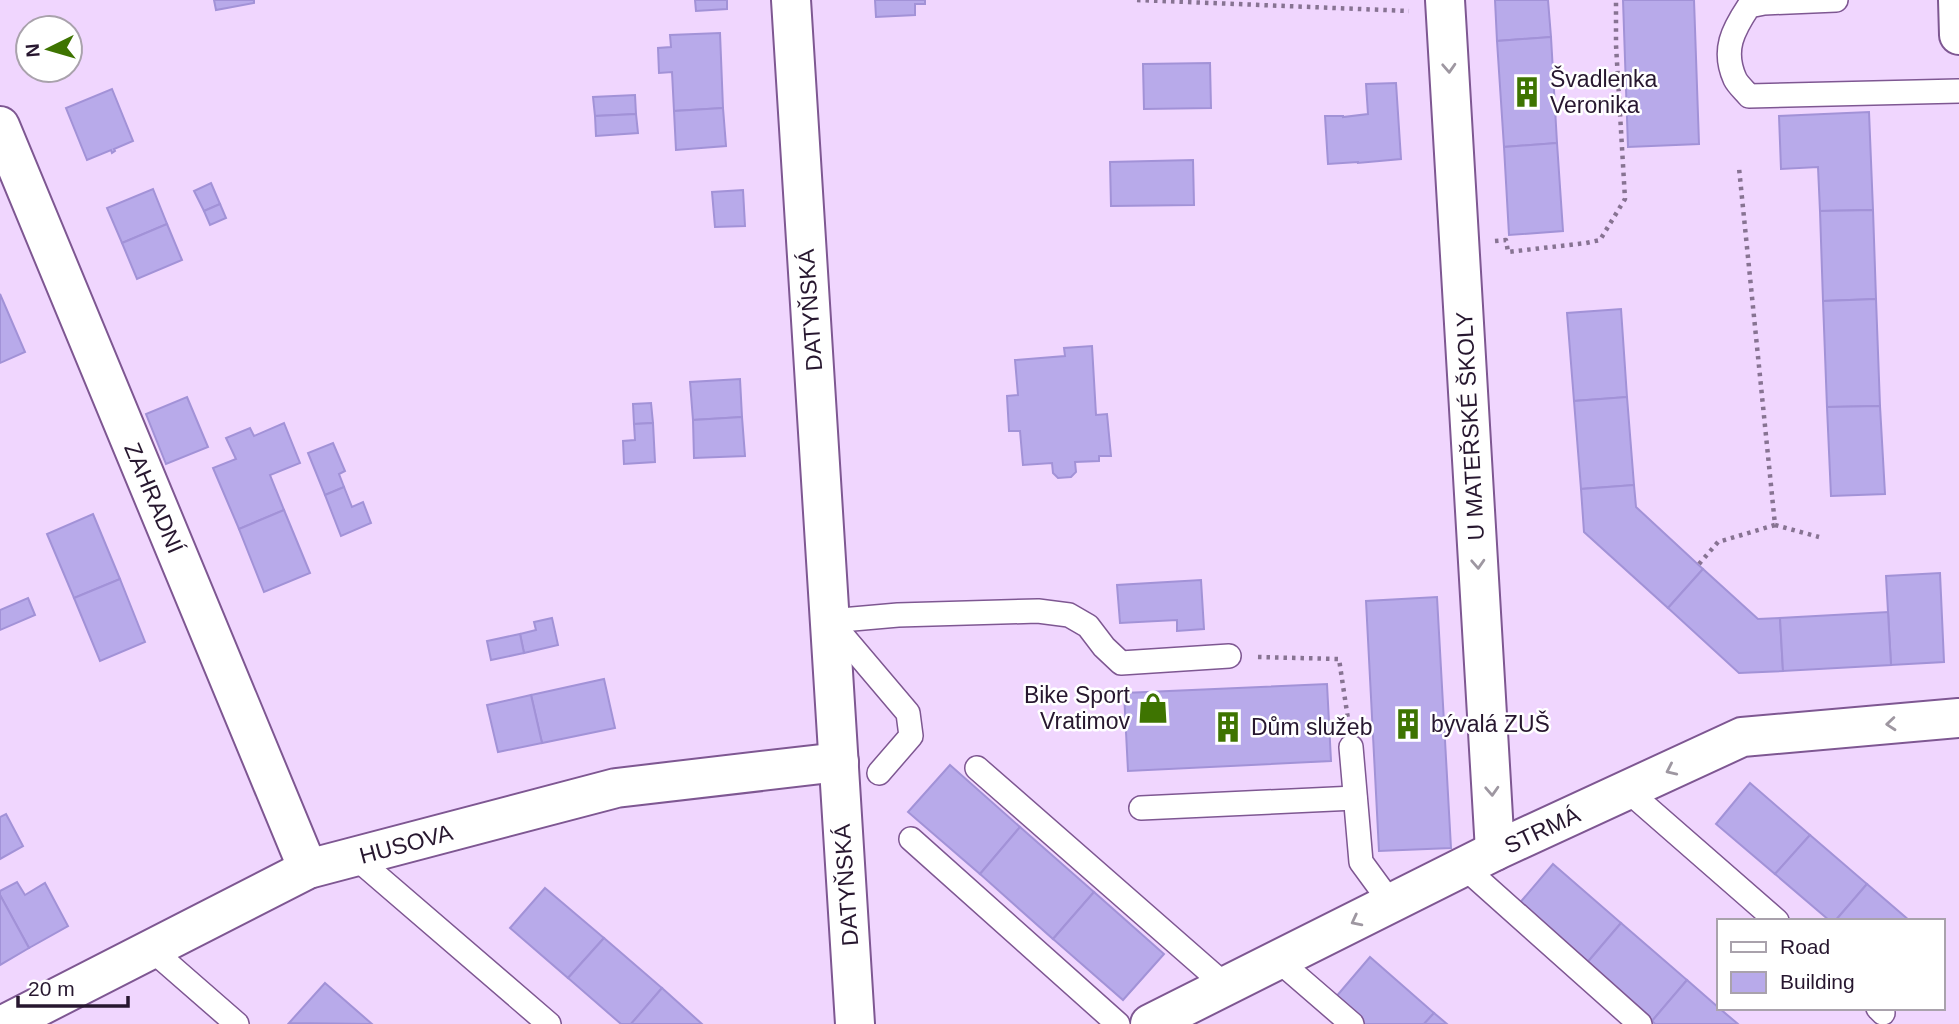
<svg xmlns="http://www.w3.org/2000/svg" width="1959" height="1024" font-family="Helvetica,sans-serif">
  <rect width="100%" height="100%" fill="#f0d6fe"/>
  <!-- building -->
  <g fill="#b8aaea" stroke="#a292d7" stroke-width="2">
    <path d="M214,0H254V3L216,10Z"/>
    <path d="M695,0H727V9L696,11Z"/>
    <path d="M875,0H925V4H915V15L876,17Z"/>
    <path d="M1495,0H1548L1551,37L1497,41Z"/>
    <path d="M1623,0H1694L1699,144L1628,147Z"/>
    <path d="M720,33L723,108L674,111L672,72L659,73L658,48L671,47L670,35Z"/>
    <path d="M1551,37L1557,143L1504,147L1497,41Z"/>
    <path d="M1210,63L1211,108L1144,109L1143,64Z"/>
    <path d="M1396,83L1401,159L1358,163V162L1328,164L1325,116H1343V117L1368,114L1366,84Z"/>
    <path d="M112,89L133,141L114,149L115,151L112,153L111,150L87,160L66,108Z"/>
    <path d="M635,95L636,114L595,116L593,97Z"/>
    <path d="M723,108L726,146L676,150L674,111Z"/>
    <path d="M1869,112L1873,210L1820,211L1818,167L1781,169L1779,116Z"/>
    <path d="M636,114L638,133L596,136L595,116Z"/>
    <path d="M1557,143L1563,231L1509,235L1504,147Z"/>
    <path d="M1193,160L1194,205L1111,206L1110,162Z"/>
    <path d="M211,183L220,204L204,211L194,191Z"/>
    <path d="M153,189L167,224L122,243L107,208Z"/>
    <path d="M743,190L745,226L715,227L712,192Z"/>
    <path d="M220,204L226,218L210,225L204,211Z"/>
    <path d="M1873,210L1876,299L1823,301L1820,211Z"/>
    <path d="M167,224L182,260L137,279L122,243Z"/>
    <path d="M0,294L25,352L0,363Z"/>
    <path d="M1876,299L1880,406L1827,407L1823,301Z"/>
    <path d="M1621,309L1627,397L1574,401L1567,313Z"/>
    <path d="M1092,346L1096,415L1107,414L1111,456H1099V461L1075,462L1076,472L1071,477L1058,478L1053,473L1052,463L1023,465L1020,431H1009L1007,396L1018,395L1015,360L1065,356L1064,348Z"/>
    <path d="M740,379L742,417L693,420L690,382Z"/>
    <path d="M187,397L208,447L166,464L146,414Z"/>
    <path d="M1627,397L1634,485L1581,489L1574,401Z"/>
    <path d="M651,403L653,423L634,424L633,404Z"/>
    <path d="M1880,406L1885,494L1831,496L1827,407Z"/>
    <path d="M742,417L745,456L694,458L693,420Z"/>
    <path d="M284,423L300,463L270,475L284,510L239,529L213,468L236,459L226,438L250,428L254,436Z"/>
    <path d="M653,423L655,462L624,464L623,441L635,440L634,424Z"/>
    <path d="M333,443L345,471L339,474L344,487L325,495L308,453Z"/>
    <path d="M1634,485L1636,507L1703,569L1668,608L1584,532L1581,489Z"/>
    <path d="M344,487L352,507L363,502L371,523L341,536L325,495Z"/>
    <path d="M284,510L310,573L264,592L239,529Z"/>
    <path d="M93,514L120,579L74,598L47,534Z"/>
    <path d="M1703,569L1758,619L1780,618L1783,671L1739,673L1668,608Z"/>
    <path d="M1940,573L1944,662L1891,665L1886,576Z"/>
    <path d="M120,579L145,642L100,661L74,598Z"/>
    <path d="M1201,580L1204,629L1177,631V620L1120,623L1117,585Z"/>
    <path d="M1437,597L1451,848L1379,851L1366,601Z"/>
    <path d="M28,598L35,615L0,630V610Z"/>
    <path d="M1888,612L1891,665L1783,671L1780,618Z"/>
    <path d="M552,618L558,645L524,653L520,634L536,630L534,622Z"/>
    <path d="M520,634L524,653L491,660L487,641Z"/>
    <path d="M604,679L615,728L542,743L531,695Z"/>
    <path d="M1327,684L1331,761L1128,771L1124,693Z"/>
    <path d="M531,695L542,743L498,752L487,705Z"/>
    <path d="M950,765L1020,827L980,874L908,812Z"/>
    <path d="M1750,783L1810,835L1775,874L1716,824Z"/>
    <path d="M6,814L23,846L0,859V817Z"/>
    <path d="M1020,827L1094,892L1053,939L980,874Z"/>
    <path d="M1810,835L1867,884L1835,921H1830L1775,874Z"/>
    <path d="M1553,864L1621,923L1586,964L1518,905Z"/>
    <path d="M17,882L25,895L45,883L68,926L29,948L0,895V891Z"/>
    <path d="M1867,884L1910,921H1835Z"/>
    <path d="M545,888L604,938L568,978L510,928Z"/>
    <path d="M1094,892L1164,954L1123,1000L1053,939Z"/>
    <path d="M0,895L29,948L0,965Z"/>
    <path d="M1621,923L1687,980L1652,1021L1586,964Z"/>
    <path d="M604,938L662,988L631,1024H621L568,978Z"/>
    <path d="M1370,957L1434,1013L1424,1024H1364L1335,998Z"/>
    <path d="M1687,980L1719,1008L1738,1024H1655L1652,1021Z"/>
    <path d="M325,983L372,1024L289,1023Z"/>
    <path d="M662,988L702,1024H631Z"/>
    <path d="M1434,1013L1447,1024H1424Z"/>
  </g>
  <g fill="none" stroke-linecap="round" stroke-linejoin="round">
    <defs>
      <g id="lane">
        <path d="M1836,0L1764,3L1749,6C1733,30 1722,50 1735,79C1738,85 1745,91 1749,96L1959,91"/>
        <path d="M830,621L898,615L1038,611L1069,615L1088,626L1104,647L1121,663L1229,656"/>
        <path d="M830,621L908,713L911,736L879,773"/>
        <path d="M1351,747L1361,862L1391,903"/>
        <path d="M977,768L1226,986"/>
        <path d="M1627,790L1777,921"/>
        <path d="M1141,808L1355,798"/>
        <path d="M911,839L1118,1024"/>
        <path d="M355,857L549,1024"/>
        <path d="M1464,867L1640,1024"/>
        <path d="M151,949L237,1024"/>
        <path d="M1278,960L1352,1024"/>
        <path d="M1878,1008L1883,1013"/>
      </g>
      <g id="street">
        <path d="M1445,0L1495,851"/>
        <path d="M1958,0L1959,35"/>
        <path d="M0,126L308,869"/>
        <path d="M5,1024L308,869L616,788L839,762"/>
        <path d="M1150,1024L1495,851L1742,737L1959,718"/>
      </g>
      <path id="secondary" d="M791,0L855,1024"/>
    </defs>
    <!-- lane casing -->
    <use href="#lane" stroke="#7e5792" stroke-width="26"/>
    <!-- street casing -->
    <use href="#street" stroke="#7e5792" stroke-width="42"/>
    <!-- secondary casing -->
    <use href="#secondary" stroke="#7e5792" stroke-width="42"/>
    <!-- path -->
    <g stroke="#877392" stroke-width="4.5" stroke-dasharray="3.5 5" stroke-linecap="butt">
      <path d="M1137,0L1409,11"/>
      <path d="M1495,241L1506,240L1508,252L1586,243L1600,240L1625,199L1616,45V0"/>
      <path d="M1775,525L1819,537"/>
      <path d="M1699,564L1718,542L1775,525L1739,168"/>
      <path d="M1258,657L1339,659L1348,719"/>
    </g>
    <!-- lane -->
    <use href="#lane" stroke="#fff" stroke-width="23"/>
    <!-- street -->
    <use href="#street" stroke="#fff" stroke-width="38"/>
    <!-- secondary -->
    <use href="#secondary" stroke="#fff" stroke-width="38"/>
  </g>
  <!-- one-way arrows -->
  <defs><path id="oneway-chevron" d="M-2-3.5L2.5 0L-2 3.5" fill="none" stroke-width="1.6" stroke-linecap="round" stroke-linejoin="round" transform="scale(1.75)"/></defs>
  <g stroke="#9e97a1">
    <use href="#oneway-chevron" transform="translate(1449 68) rotate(87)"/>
    <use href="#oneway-chevron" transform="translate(1478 564) rotate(87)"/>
    <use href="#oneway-chevron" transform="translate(1891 724) rotate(175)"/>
    <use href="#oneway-chevron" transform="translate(1671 770) rotate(155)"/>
    <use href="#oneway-chevron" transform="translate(1492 791) rotate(87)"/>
    <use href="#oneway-chevron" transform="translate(1356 921) rotate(153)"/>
  </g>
  <!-- icons -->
  <defs>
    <symbol id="building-bare" viewBox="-9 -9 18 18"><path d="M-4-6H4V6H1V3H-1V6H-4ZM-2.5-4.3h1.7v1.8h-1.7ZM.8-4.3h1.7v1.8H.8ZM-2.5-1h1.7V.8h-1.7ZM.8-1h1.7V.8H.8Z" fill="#3e7401" stroke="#fff" stroke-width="2.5" paint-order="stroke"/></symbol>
    <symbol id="shop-bare" viewBox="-9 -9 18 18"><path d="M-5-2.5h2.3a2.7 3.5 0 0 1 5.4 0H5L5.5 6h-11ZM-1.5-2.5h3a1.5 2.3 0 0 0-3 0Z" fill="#3e7401" stroke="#fff" stroke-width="2.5" paint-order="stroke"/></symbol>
  </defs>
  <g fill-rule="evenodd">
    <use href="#building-bare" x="1505" y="70" width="44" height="44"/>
    <use href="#shop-bare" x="1131" y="686" width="44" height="44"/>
    <use href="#building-bare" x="1386" y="702" width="44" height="44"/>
    <use href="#building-bare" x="1206" y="705" width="44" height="44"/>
  </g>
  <g text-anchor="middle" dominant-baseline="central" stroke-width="5" stroke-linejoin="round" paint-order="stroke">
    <!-- poi labels -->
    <g font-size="23" fill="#27172f" stroke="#fff" text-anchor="start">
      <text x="1550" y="79">Švadlenka<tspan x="1550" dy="26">Veronika</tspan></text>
      <text x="1130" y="695" text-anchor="end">Bike Sport<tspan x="1130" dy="26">Vratimov</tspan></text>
      <text x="1431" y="724">bývalá ZUŠ</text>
      <text x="1251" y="727">Dům služeb</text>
    </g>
    <!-- street labels -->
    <g font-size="23" fill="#27172f" stroke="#fff">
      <text transform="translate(810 310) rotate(-94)">DATYŇSKÁ</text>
      <text transform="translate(1470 426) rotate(-93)">U MATEŘSKÉ ŠKOLY</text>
      <text transform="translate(154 498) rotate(67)">ZAHRADNÍ</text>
      <text transform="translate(1542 830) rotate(-25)">STRMÁ</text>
      <text transform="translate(406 844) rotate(-15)">HUSOVA</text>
      <text transform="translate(846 885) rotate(-94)">DATYŇSKÁ</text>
    </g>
  </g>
  <!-- legend -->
  <rect x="1717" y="919" width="228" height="91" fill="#ffffff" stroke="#a9a2ac" stroke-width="2"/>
  <rect x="1731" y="942" width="35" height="10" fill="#ffffff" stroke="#a9a2ac" stroke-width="2"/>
  <text x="1780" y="954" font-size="21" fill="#27172f">Road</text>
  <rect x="1731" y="972" width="35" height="21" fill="#b8aaea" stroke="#a9a2ac" stroke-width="2"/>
  <text x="1780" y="989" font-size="21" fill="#27172f">Building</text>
  <!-- north arrow -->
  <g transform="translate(49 49) rotate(265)"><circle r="33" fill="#ffffff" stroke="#a9a2ac" stroke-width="2"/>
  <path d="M0-5L12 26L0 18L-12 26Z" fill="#3e7401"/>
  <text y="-10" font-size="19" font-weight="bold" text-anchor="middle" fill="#27172f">N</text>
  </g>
  <!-- scale -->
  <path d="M18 996v10h110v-10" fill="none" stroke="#27172f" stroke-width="3.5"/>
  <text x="28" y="996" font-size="21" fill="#27172f" stroke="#ffffff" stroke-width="5" paint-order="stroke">20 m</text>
</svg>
